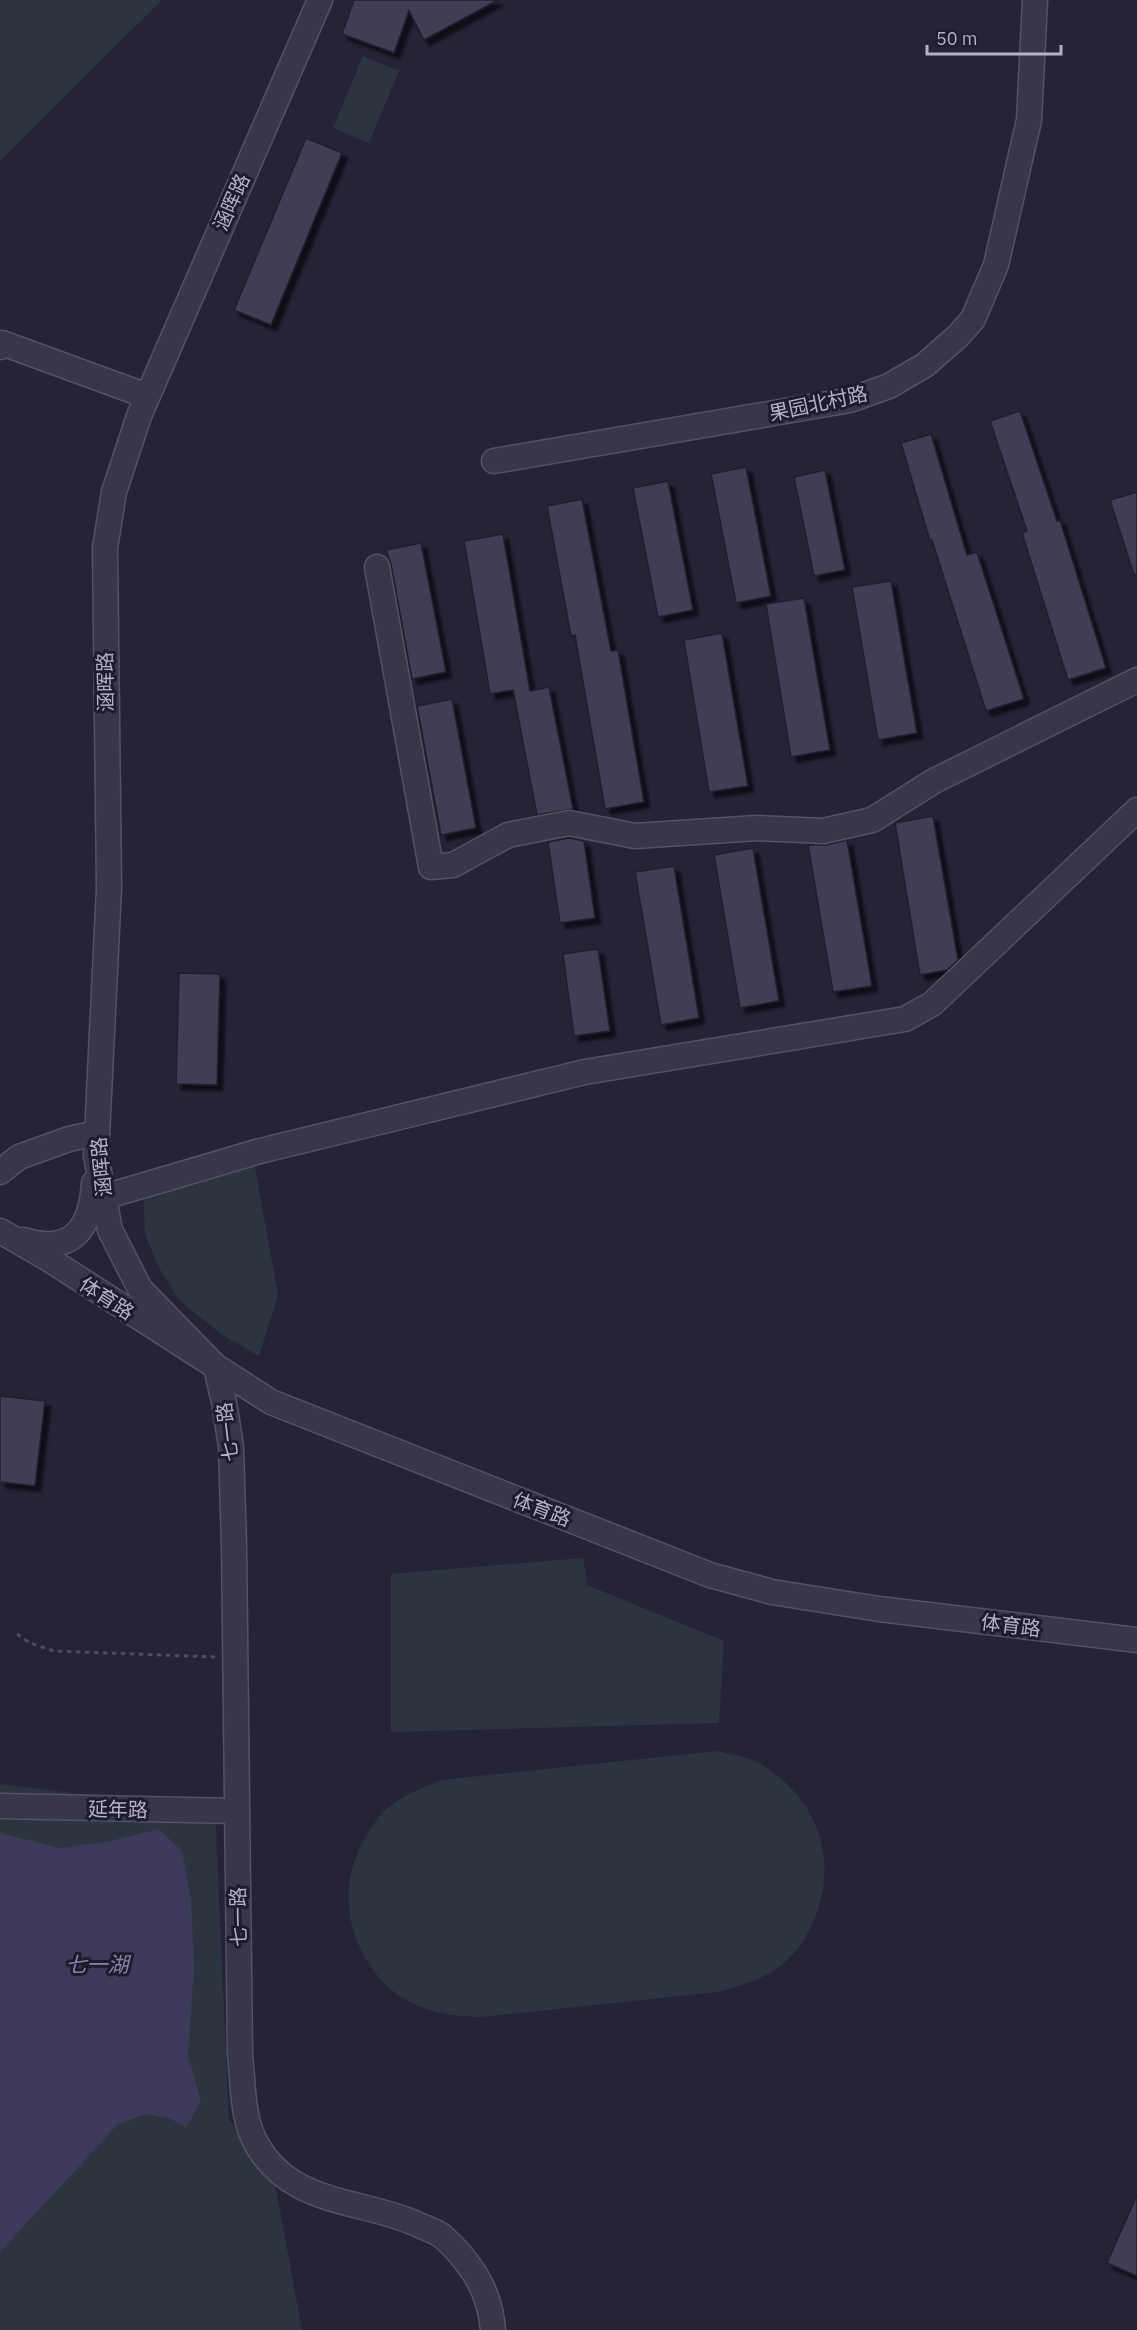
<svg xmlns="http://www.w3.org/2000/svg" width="1137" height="2330" font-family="'IBM Plex Sans','Noto Sans SC',sans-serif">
  <defs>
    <filter id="shadow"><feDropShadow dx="5.5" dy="5.5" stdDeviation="1.5" flood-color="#0009"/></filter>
  </defs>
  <rect width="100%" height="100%" fill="#262336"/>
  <!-- green -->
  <g fill="#2c353f">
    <path d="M0,0H162L0,161Z"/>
    <path d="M363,56L399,71L369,143L333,128Z"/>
    <path d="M254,1162L278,1295L259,1356L221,1334L179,1300L158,1266L145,1234L143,1193Z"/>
    <path d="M583,1558L587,1585L724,1641L719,1723L391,1732V1574Z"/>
    <path d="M717,1751C729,1754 745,1756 757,1762C811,1792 838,1850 818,1909C812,1928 802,1947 787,1960C767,1979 743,1985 717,1992L481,2017C455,2016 433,2014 410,2002C368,1981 341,1924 350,1879C354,1856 365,1835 379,1817C395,1798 419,1789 441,1780Z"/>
    <path d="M0,1784L215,1811L229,2120L272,2167L302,2330H0Z"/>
  </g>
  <!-- water -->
  <path fill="#3d395b" d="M159,1829L182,1851L191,1898L194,1968L188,2056L201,2101L186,2128L171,2119L147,2114L118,2124L0,2252V1833L60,1848L110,1841Z"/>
  <!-- building -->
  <g fill="#403d54" stroke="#201e2e" stroke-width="1.5" filter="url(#shadow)">
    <path d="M354,0H498L424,40L409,11L394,53L342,34Z"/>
    <path d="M306,138L342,153L271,325L234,310Z"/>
    <path d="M1020,411L1057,521L1060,520L1106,668L1068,680L1022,533L1027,531L990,421Z"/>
    <path d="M931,434L967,555L977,552L1024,699L986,711L932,540L930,541L901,443Z"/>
    <path d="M746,467L771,596L736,603L711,474Z"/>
    <path d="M825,470L845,570L814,576L794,477Z"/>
    <path d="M668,481L693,610L658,617L633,488Z"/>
    <path d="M1137,492V574L1134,575L1110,500Z"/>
    <path d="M582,499L611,651L618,650L644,802L605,809L575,635L571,636L547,506Z"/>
    <path d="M503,534L530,691L549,687L573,809L537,815L513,690L490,694L464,541Z"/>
    <path d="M421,543L446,672L412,679L391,564L386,550Z"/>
    <path d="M891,581L917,733L878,740L852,587Z"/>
    <path d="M804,598L830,750L791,757L766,604Z"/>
    <path d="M722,633L748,786L709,792L684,640Z"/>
    <path d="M452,699L476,828L441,835L417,706Z"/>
    <path d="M933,816L958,960L947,970L920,975L895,823Z"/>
    <path d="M569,838L584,841L595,918L560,923L548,842Z"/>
    <path d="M847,840L872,986L833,992L808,845H826Z"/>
    <path d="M753,848L779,1001L740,1008L714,855Z"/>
    <path d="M674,866L699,1018L661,1025L635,872Z"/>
    <path d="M598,949L610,1031L574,1036L563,954Z"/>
    <path d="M179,973L220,974L217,1085L176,1084Z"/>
    <path d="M0,1396L45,1401L35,1486L0,1482Z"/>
    <path d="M1137,2195V2276L1107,2263Z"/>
  </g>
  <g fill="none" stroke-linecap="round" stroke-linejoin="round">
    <defs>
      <g id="minor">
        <path d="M320,0L139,416L114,492L105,548L109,888L96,1156L110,1230L140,1289L216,1367L224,1402L231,1446L234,1546L240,2055C243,2081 242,2112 253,2137C285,2206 358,2198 417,2224C425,2228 435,2231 442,2236C451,2244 460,2253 467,2263C483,2283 491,2305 493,2330"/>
        <path d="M0,347L2,343L147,396"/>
        <path d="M494,461L850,400L889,386L925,365L958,336L973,319L996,265L1029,120L1035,0"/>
        <path d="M377,567L431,867L453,865L508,835L569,823L635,836L757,828L823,831L872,820L934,781L1137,680"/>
        <path d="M0,1172L19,1157L69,1139L97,1133"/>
        <path d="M104,1197L260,1151L585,1072L905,1019L932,1004L1137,810"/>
        <path d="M0,1231L47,1258L271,1402L710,1575L772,1592L879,1609L1137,1640"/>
        <path d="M23,1240C73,1255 91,1228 94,1183"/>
        <path d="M0,1806L236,1811"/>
      </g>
    </defs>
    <!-- minor casing -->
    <use href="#minor" stroke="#545162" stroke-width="27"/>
    <!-- path -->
    <path stroke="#4a4f5c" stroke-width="3" stroke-dasharray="4.5 4.5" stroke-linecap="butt" d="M17,1634L30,1643L54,1651L215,1657"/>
    <!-- minor -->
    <use href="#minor" stroke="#393747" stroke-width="24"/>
  </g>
  <g text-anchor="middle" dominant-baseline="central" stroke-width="6" stroke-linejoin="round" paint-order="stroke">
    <!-- street labels -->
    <g font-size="20" fill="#b4b1c3" stroke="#1e1c2c">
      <text transform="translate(231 202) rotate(-66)">涵晖路</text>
      <text transform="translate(818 403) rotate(-12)">果园北村路</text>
      <text transform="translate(105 682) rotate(-91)">涵晖路</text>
      <text transform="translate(101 1167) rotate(-96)">涵晖路</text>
      <text transform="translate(107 1298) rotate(33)">体育路</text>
      <text transform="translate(227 1432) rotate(-97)">七一路</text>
      <text transform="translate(542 1509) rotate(21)">体育路</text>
      <text transform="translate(1011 1625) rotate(7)">体育路</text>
      <text transform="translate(118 1809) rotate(1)">延年路</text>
      <text transform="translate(238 1917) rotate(-91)">七一路</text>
    </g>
    <!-- water labels -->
    <g font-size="21" font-style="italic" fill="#8984ad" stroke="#1e1c2c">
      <text x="97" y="1964">七一湖</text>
    </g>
  </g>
  <!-- scale -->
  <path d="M927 45v9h134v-9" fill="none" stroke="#b4b1c3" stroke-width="3"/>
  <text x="936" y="45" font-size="18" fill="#b4b1c3" stroke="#1e1c2c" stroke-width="4.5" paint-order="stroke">50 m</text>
</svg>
